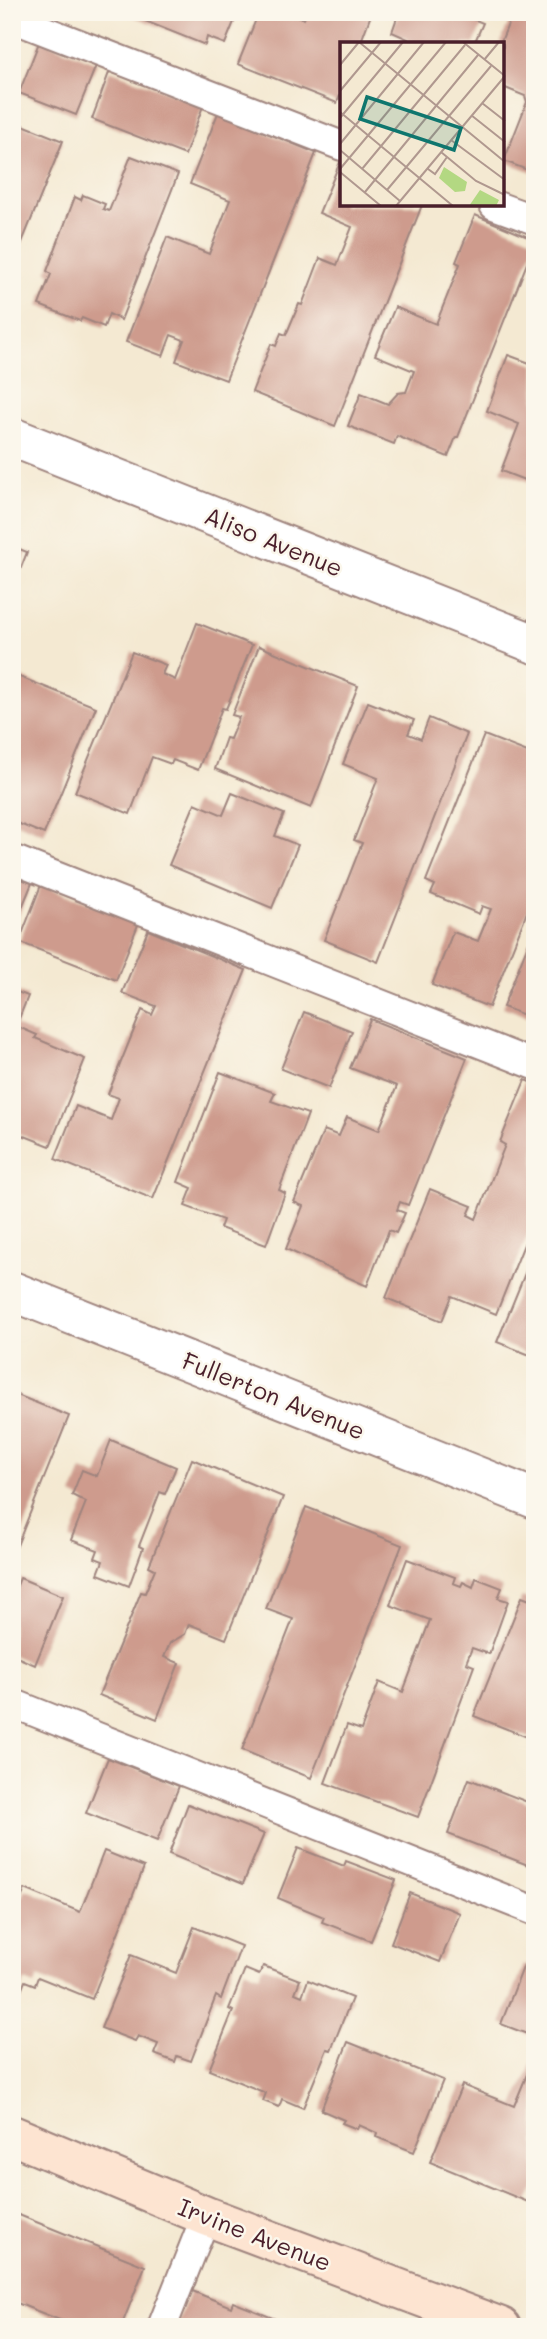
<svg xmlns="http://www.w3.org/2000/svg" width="547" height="2339" font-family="Mali,sans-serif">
  <rect width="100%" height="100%" fill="#fbf7ec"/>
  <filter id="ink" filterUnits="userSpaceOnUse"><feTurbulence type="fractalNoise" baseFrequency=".0143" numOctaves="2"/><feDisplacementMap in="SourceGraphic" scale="14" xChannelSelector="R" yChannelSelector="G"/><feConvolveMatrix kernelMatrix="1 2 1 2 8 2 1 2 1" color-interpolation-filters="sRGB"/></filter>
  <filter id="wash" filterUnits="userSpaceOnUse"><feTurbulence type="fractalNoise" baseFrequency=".00686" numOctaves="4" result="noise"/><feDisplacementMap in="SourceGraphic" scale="28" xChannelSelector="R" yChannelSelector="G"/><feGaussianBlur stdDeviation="1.57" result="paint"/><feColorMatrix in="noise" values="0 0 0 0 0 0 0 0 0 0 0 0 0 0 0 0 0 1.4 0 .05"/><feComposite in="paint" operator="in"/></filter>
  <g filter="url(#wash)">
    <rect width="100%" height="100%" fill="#f4e9d2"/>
    <g id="blocks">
      <!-- building -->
      <g fill="#ce9b8d">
        <path d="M131,12H238L225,44L207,37L205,45L130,15Z"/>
        <path d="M259,12H288L304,19L307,12H372L360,44H342V90L337,103L238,64Z"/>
        <path d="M399,12H456L483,23L474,44H406L408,39L392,32Z"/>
        <path d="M513,12H535V173L504,161L527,102L525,96L503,87V44H500Z"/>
        <path d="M40,40L97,63L76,115L19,93Z"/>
        <path d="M110,70L203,106L185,155L92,119Z"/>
        <path d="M218,113L316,153L226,380L176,361L184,340L171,335L163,356L126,342L167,237L209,254L230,200L190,184Z"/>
        <path d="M13,121L63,141L12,267V124Z"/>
        <path d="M131,156L178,174L121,320L109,314L104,327L82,318L80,321L39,305L51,274L47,271L75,197L81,200L83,195L105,204L103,209L109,211Z"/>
        <path d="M340,162L342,163V205H422L335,426L252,392L271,344L276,346L281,333L286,335L299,304L302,305L320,258L337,265L352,227L319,213Z"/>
        <path d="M475,215L535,240V243L458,437H456L448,457L397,436L394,444L348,426L361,393L388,404L398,393L406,392L414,371L375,355L395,307L436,324L460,264L456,262Z"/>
        <path d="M508,355L535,365V484L501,471L519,424L487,411Z"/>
        <path d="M12,546L27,552L12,591Z"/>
        <path d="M197,623L252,645L226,709L222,708L198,770L173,760L171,764L152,757L130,814L75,792L132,652L166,665L162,674L175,680Z"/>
        <path d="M259,646L358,686L311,808L215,769L226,738L230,739L239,717L232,715Z"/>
        <path d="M12,674L96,707L44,834L12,821Z"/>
        <path d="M368,702L414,720L408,734L421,739L429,718L467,734L378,962L324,940L362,843L354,840L378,778L343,764Z"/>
        <path d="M484,735L535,755V892L489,1007L432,985L453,932L478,941L491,909L482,906L479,914L431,894L435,885L426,881Z"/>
        <path d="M232,793L284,814L275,836L298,845L272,908L169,865L195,803L223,815Z"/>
        <path d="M12,875L32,883L12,932Z"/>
        <path d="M41,885L139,922L116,980L19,942Z"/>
        <path d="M148,930L246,970L153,1199L55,1159L76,1106L111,1120L119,1098L108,1094L142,1010L152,1015L156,1006L122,993Z"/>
        <path d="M529,942L535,944V1019L503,1007Z"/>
        <path d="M12,990L28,996L16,1026L37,1035L35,1038L85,1059L50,1146L12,1131Z"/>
        <path d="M304,1012L352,1031L329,1088L281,1069Z"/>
        <path d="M370,1019L467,1058L408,1205L400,1202L397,1210L405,1213L396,1233L389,1230L367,1286L286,1249L303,1206L294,1202L324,1130L339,1136L347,1117L379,1130L397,1086L350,1068Z"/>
        <path d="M220,1072L275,1093L271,1101L308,1114L279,1190L285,1193L266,1245L220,1228L223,1220L185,1206L192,1188L178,1182Z"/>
        <path d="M525,1080L535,1084V1217L496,1314L452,1296L442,1321L386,1298L430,1189L472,1206L468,1215L476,1219L505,1145L500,1142Z"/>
        <path d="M535,1249V1357L497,1342Z"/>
        <path d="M12,1393L69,1416L12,1558Z"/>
        <path d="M111,1440L176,1467L165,1494L160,1492L139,1546L143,1548L129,1586L98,1574L103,1561L95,1558L98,1550L71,1540L86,1502L72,1495L82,1470L97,1476Z"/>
        <path d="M192,1459L283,1497L226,1639L189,1624L185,1634L170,1643L164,1657L179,1663L157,1719L99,1695L141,1592L145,1593L155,1569L149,1566Z"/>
        <path d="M306,1507L402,1545L311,1778L242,1750L293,1619L266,1609Z"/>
        <path d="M407,1559L455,1577L453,1583L461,1586L463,1582L473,1587L476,1578L502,1588L498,1598L508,1601L489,1654L472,1648L466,1663L474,1666L418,1817L325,1783L347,1725L361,1730L379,1682L403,1692L430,1620L390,1605Z"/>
        <path d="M20,1578L63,1596L35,1665L12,1655V1598Z"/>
        <path d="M522,1597L535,1602V1740L474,1716Z"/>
        <path d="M108,1758L179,1786L157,1841L86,1813Z"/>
        <path d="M469,1779L535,1805L533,1867L448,1834Z"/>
        <path d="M188,1804L264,1834L243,1884L169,1854Z"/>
        <path d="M298,1848L344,1866L346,1861L396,1880L371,1941L322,1922L324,1917L278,1898Z"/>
        <path d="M104,1851L144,1867L92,1999L38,1977L35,1985L25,1981L20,1994L12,1991V1920L25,1889L80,1912Z"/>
        <path d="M410,1893L460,1913L440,1962L391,1943Z"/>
        <path d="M194,1927L241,1946L221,1999L216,1996L191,2061L177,2056L175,2062L154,2054L158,2044L138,2036L135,2041L101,2028L131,1955L176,1973Z"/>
        <path d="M524,1965L535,1969V2037L501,2024Z"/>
        <path d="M263,1966L300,1980L295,1993L302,1996L308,1980L352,1998L331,2050L327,2049L303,2108L282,2099L279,2107L263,2101L266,2093L209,2070L233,2011L229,2009L245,1969L259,1975Z"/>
        <path d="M348,2042L443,2080L414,2152L376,2137L377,2133L359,2125L357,2129L342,2123L344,2120L321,2110Z"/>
        <path d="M535,2055V2186L528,2202L430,2162L462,2085L514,2106Z"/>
        <path d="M14,2213L145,2266L121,2327H63L65,2322L12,2301Z"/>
        <path d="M190,2290L231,2307L233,2302L295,2327H176Z"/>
      </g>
    </g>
  </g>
  <g filter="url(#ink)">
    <use href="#blocks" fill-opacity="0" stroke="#9f847e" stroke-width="2"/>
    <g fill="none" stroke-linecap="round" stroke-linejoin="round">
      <defs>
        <g id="lane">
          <path d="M12,18L342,146"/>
          <path d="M494,205L535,220"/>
          <path d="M12,859L535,1065"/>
          <path d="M12,1703L535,1911"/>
          <path d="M162,2327L206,2216"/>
        </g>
        <g id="street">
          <path d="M12,437L535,644"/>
          <path d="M12,1291L535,1499"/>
        </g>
        <path id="secondary" d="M12,2135L206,2216L501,2327"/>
      </defs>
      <!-- lane casing -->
      <use href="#lane" stroke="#9f847e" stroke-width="32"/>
      <!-- street casing -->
      <use href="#street" stroke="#9f847e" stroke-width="42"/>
      <!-- secondary casing -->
      <use href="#secondary" stroke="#9f847e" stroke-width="42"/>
      <!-- lane -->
      <use href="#lane" stroke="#fff" stroke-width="28"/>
      <!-- street -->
      <use href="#street" stroke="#fff" stroke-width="38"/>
      <!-- secondary -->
      <use href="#secondary" stroke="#fde4d1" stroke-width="38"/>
    </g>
  </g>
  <g text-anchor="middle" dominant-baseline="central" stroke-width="5" stroke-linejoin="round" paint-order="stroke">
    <!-- street labels -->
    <g font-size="24" fill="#4a1f2b" stroke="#fbf7ec">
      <text transform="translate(274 541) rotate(22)">Aliso Avenue</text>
      <text transform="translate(274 1395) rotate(22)">Fullerton Avenue</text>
      <text transform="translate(255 2234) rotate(21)">Irvine Avenue</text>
    </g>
  </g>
  <!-- overview -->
  <g transform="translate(340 42)">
    <rect width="164" height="164" fill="#f4e9d2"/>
    <path d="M104,125L127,140L125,149L115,150L99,136ZM140,148L159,158L156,164H129Z" fill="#b3d882"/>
    <path fill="none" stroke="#b0988f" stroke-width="2" d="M19,0L165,120M123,0L165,34M144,18L159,0M0,23L19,0M0,49L41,0M142,61L165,79M0,70L113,164M131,73L165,100M0,76L63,0M111,98L165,138M0,102L84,0M0,108L60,159M101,110L136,139L165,153M0,127L106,0M22,127L125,3M88,127L95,132L107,115M0,130L41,164M47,148L151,24M25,150L138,13M56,164L165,34"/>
    <path fill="#0f766e" fill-opacity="0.15" stroke="#0f766e" stroke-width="3.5" d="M27,55L121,86L114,108L20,77Z"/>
    <rect width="164" height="164" fill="none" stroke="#4a1f2b" stroke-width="3.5"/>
  </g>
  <!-- margin -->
  <rect width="547" height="2339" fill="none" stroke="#fbf7ec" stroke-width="42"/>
</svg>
